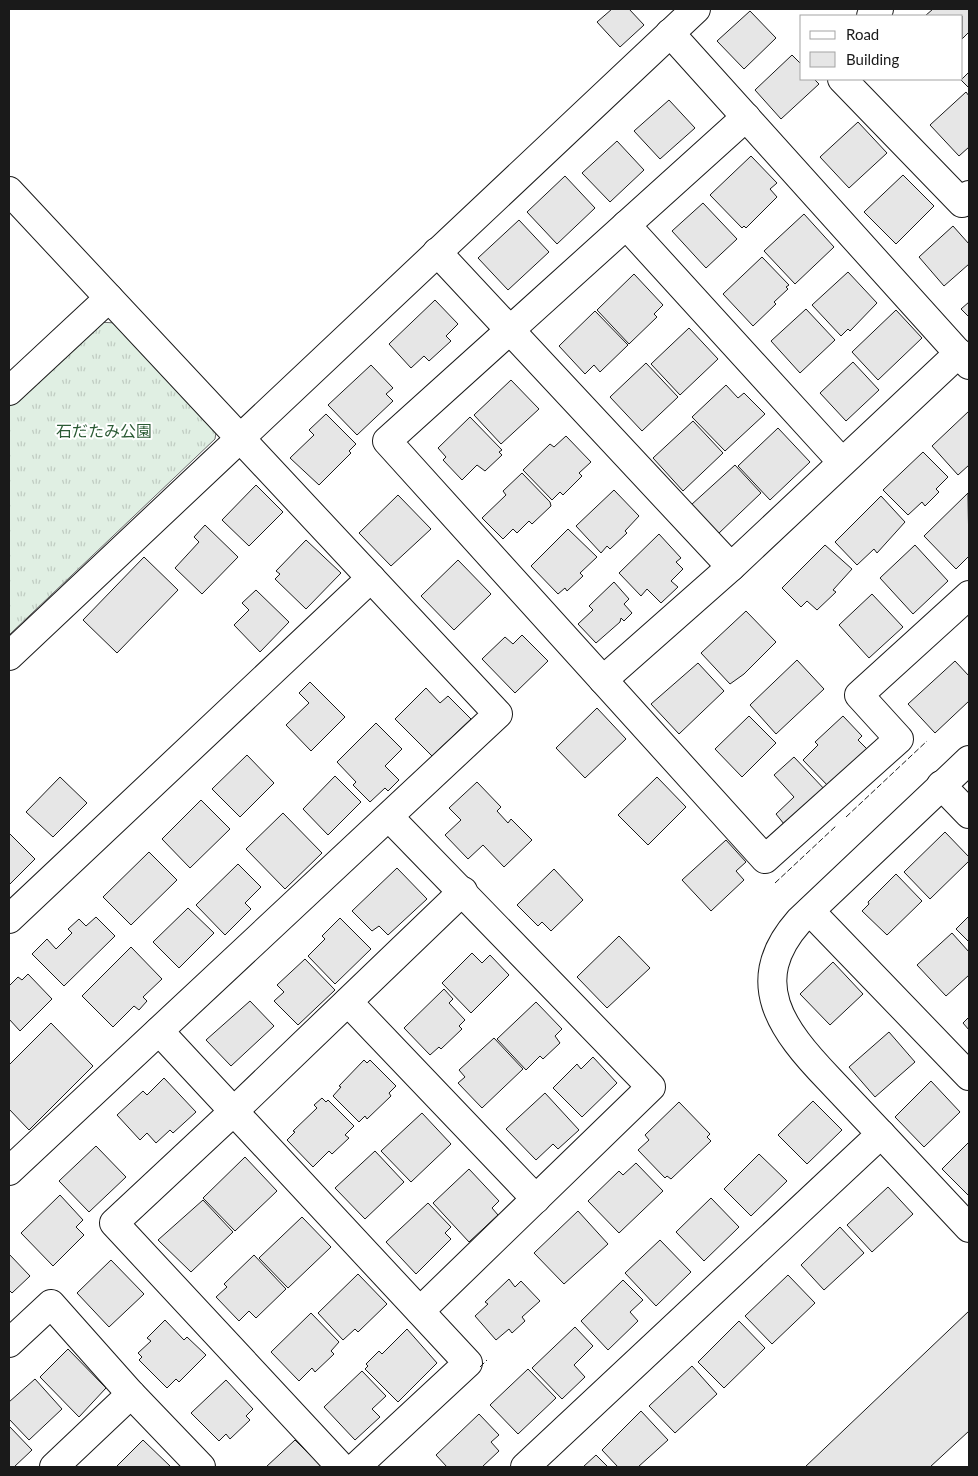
<svg xmlns="http://www.w3.org/2000/svg" width="978" height="1476" font-family="Lato,'Noto Sans JP',sans-serif">
  <defs>
    <pattern id="grass-tufts" width="24" height="20" patternUnits="userSpaceOnUse" patternTransform="scale(1.25)"><rect width="24" height="20" fill="#e0efe3"/><path d="M3 7l-1-3M5 7V3M7 7l1-3M15 17l-1-3M17 17v-4M19 17l1-3" fill="none" stroke="#c0ccc2"/></pattern>
  </defs>
  <rect width="100%" height="100%" fill="#fff"/>
  <!-- grass -->
  <path fill="url(#grass-tufts)" stroke="#6a6a6a" d="M97,322L117,323L217,426L215,439L9,635V406Z"/>
  <!-- building -->
  <g fill="#e6e6e6" stroke="#1a1a1a">
    <path d="M612,9H629L644,25L620,47L597,22Z"/>
    <path d="M933,9H969V32L962,39V16H925Z"/>
    <path d="M750,11L776,38L744,69L717,41Z"/>
    <path d="M792,55L802,65V79H814L819,84L781,119L755,90Z"/>
    <path d="M969,72V88L961,80Z"/>
    <path d="M966,92L969,96V147L959,156L930,125Z"/>
    <path d="M669,100L695,128L660,159L634,131Z"/>
    <path d="M858,122L887,153L849,188L820,157Z"/>
    <path d="M617,141L644,170L610,202L582,173Z"/>
    <path d="M751,156L777,183L770,189L777,197L746,228L744,226L742,228L710,195Z"/>
    <path d="M903,175L934,206L896,244L864,212Z"/>
    <path d="M565,176L595,208L557,244L527,212Z"/>
    <path d="M703,203L737,239L706,268L672,231Z"/>
    <path d="M804,214L834,247L795,284L764,251Z"/>
    <path d="M519,220L549,252L508,290L478,258Z"/>
    <path d="M953,226L969,244V264L944,286L919,257Z"/>
    <path d="M762,257L789,285L786,287L788,289L774,302L776,304L753,326L723,294Z"/>
    <path d="M848,272L877,303L850,331L848,329L841,336L812,305Z"/>
    <path d="M634,274L663,305L654,314L657,317L629,344L597,310Z"/>
    <path d="M435,300L458,324L446,336L451,341L429,361L424,356L411,368L389,344Z"/>
    <path d="M969,302V317L961,309Z"/>
    <path d="M806,309L835,340L800,373L771,341Z"/>
    <path d="M896,310L922,338L878,380L852,352Z"/>
    <path d="M595,311L628,345L600,372L594,365L585,374L559,346Z"/>
    <path d="M689,328L718,359L680,395L651,364Z"/>
    <path d="M853,362L879,390L846,421L820,393Z"/>
    <path d="M646,363L678,397L642,431L610,397Z"/>
    <path d="M371,365L393,388L386,394L393,401L357,435L328,405Z"/>
    <path d="M511,380L539,409L501,444L474,415Z"/>
    <path d="M726,385L738,398L744,393L765,414L725,451L692,417Z"/>
    <path d="M969,411V465L958,475L932,446Z"/>
    <path d="M326,414L356,444L349,451L351,453L319,485L290,458L314,435L309,430Z"/>
    <path d="M470,417L502,450L499,452L502,455L485,471L477,465L462,480L443,460L446,457L438,448Z"/>
    <path d="M693,421L723,453L683,491L653,458Z"/>
    <path d="M778,428L810,462L770,500L738,466Z"/>
    <path d="M566,436L591,462L579,473L582,476L563,495L560,492L552,500L523,470L550,444L554,447Z"/>
    <path d="M923,452L948,477L936,489L939,492L925,506L922,502L908,515L883,490Z"/>
    <path d="M735,465L761,493L718,534L691,505Z"/>
    <path d="M522,473L550,502L551,506L532,524L529,521L517,533L513,529L503,539L482,518L506,495L503,491Z"/>
    <path d="M256,485L283,512L249,546L222,520Z"/>
    <path d="M614,490L639,516L625,531L627,533L610,549L607,546L601,553L576,526Z"/>
    <path d="M968,493L969,556L956,569L924,536Z"/>
    <path d="M398,495L431,529L391,566L359,533Z"/>
    <path d="M881,496L905,522L877,553L874,549L857,565L835,542Z"/>
    <path d="M205,525L238,557L202,594L175,568L199,542L194,537Z"/>
    <path d="M568,529L597,557L580,573L583,576L567,591L565,588L558,594L531,566Z"/>
    <path d="M659,534L681,558L676,562L683,569L671,581L678,587L661,603L647,589L641,596L619,573Z"/>
    <path d="M306,540L341,573L306,609L275,579L280,574L276,571Z"/>
    <path d="M825,545L852,569L833,590L836,592L817,610L807,601L801,607L782,588Z"/>
    <path d="M915,545L948,581L913,614L880,578Z"/>
    <path d="M144,557L178,590L117,653L83,620Z"/>
    <path d="M458,560L491,594L454,630L421,596Z"/>
    <path d="M614,582L629,599L624,604L632,613L624,621L621,618L620,622L596,643L578,624L593,610L589,606Z"/>
    <path d="M256,590L289,622L260,652L234,625L249,610L242,603Z"/>
    <path d="M872,594L903,627L869,658L839,625Z"/>
    <path d="M746,611L776,642L744,674L730,684L701,653Z"/>
    <path d="M522,635L548,661L515,693L482,659L505,637L513,644Z"/>
    <path d="M797,660L824,689L776,734L750,705Z"/>
    <path d="M955,661L969,676V701L935,733L908,704Z"/>
    <path d="M698,663L724,691L679,734L651,704Z"/>
    <path d="M310,682L345,717L311,751L286,725L309,703L299,693Z"/>
    <path d="M426,688L440,703L448,696L471,719L432,756L395,719Z"/>
    <path d="M597,708L626,739L585,778L556,748Z"/>
    <path d="M749,716L776,743L742,777L715,749Z"/>
    <path d="M843,716L862,736L858,740L870,752L831,789L803,760L818,745L815,742Z"/>
    <path d="M376,723L402,749L385,766L399,780L388,791L385,788L370,802L353,785L356,782L337,762Z"/>
    <path d="M247,755L274,783L240,817L212,789Z"/>
    <path d="M794,757L827,792L788,829L776,814L794,797L774,775Z"/>
    <path d="M335,776L361,802L328,835L303,809Z"/>
    <path d="M60,777L87,803L53,837L26,812Z"/>
    <path d="M657,777L686,807L648,845L618,815Z"/>
    <path d="M477,782L501,807L497,811L508,823L511,819L532,840L504,867L483,845L468,859L445,835L461,820L449,808Z"/>
    <path d="M201,800L230,829L190,868L162,839Z"/>
    <path d="M283,813L322,853L285,889L246,849Z"/>
    <path d="M945,832L969,857V861L930,899L904,872Z"/>
    <path d="M9,833L35,859L9,885Z"/>
    <path d="M726,840L746,862L736,871L744,880L711,911L682,880Z"/>
    <path d="M149,852L177,880L131,925L103,897Z"/>
    <path d="M238,864L261,887L245,903L251,909L225,935L196,905Z"/>
    <path d="M397,868L427,899L388,935L379,926L372,931L352,911Z"/>
    <path d="M554,869L583,900L551,931L542,922L538,926L517,905Z"/>
    <path d="M896,874L922,901L887,935L862,911L869,904L868,902Z"/>
    <path d="M188,908L214,933L179,968L153,942Z"/>
    <path d="M969,916V942L956,929Z"/>
    <path d="M96,917L115,936L64,986L32,954L47,939L56,949L72,933L68,929L79,919L86,926Z"/>
    <path d="M340,918L371,949L335,984L308,956L325,939L322,936Z"/>
    <path d="M952,933L969,952V975L946,996L917,965Z"/>
    <path d="M619,936L650,968L607,1008L577,977Z"/>
    <path d="M131,947L162,979L143,997L147,1001L139,1010L134,1006L113,1027L82,996Z"/>
    <path d="M472,953L482,963L490,955L509,975L471,1013L442,983Z"/>
    <path d="M305,959L335,990L298,1025L274,1001L284,992L277,985Z"/>
    <path d="M833,962L863,994L830,1025L800,994Z"/>
    <path d="M28,974L52,999L20,1031L9,1019V986L18,977L22,980Z"/>
    <path d="M444,989L453,999L449,1003L465,1020L459,1026L462,1029L441,1049L439,1047L430,1055L404,1028Z"/>
    <path d="M250,1001L274,1026L231,1066L206,1040Z"/>
    <path d="M536,1002L562,1029L555,1036L560,1043L543,1059L540,1056L526,1070L497,1039Z"/>
    <path d="M969,1017V1030L963,1023Z"/>
    <path d="M51,1023L93,1066L29,1130L9,1109V1065Z"/>
    <path d="M889,1032L915,1062L875,1097L849,1067Z"/>
    <path d="M494,1038L523,1069L482,1108L458,1083L465,1077L459,1070Z"/>
    <path d="M593,1057L617,1083L582,1117L553,1088L577,1064L581,1069Z"/>
    <path d="M364,1060L367,1063L370,1060L396,1086L389,1093L391,1096L367,1119L365,1116L359,1122L333,1096L341,1087L339,1086Z"/>
    <path d="M164,1078L196,1112L173,1133L170,1130L156,1143L147,1133L140,1140L117,1115L143,1091L147,1095Z"/>
    <path d="M931,1081L960,1112L924,1147L895,1117Z"/>
    <path d="M545,1093L579,1130L558,1149L553,1144L536,1160L506,1129Z"/>
    <path d="M322,1098L326,1102L328,1100L354,1126L345,1135L349,1138L332,1154L329,1151L313,1167L287,1140L295,1132L293,1131L317,1108L314,1105Z"/>
    <path d="M813,1101L842,1130L807,1164L778,1135Z"/>
    <path d="M679,1102L710,1134L707,1137L711,1141L671,1179L667,1176L665,1178L638,1150L649,1140L645,1135Z"/>
    <path d="M422,1113L451,1144L411,1182L381,1151Z"/>
    <path d="M969,1142V1196L942,1169Z"/>
    <path d="M96,1146L126,1177L89,1212L59,1181Z"/>
    <path d="M375,1151L404,1182L365,1219L335,1188Z"/>
    <path d="M759,1154L787,1181L751,1216L724,1189Z"/>
    <path d="M245,1157L277,1191L235,1231L203,1198Z"/>
    <path d="M636,1163L663,1191L619,1233L588,1201L619,1171L623,1175Z"/>
    <path d="M469,1169L499,1201L492,1208L498,1215L469,1242L433,1203Z"/>
    <path d="M888,1187L913,1214L872,1252L847,1225Z"/>
    <path d="M60,1195L83,1220L76,1227L84,1235L53,1266L21,1233Z"/>
    <path d="M711,1198L739,1227L704,1261L676,1232Z"/>
    <path d="M203,1200L233,1232L191,1272L158,1240Z"/>
    <path d="M428,1203L451,1227L445,1233L451,1239L416,1274L386,1242Z"/>
    <path d="M578,1211L608,1244L564,1284L534,1253Z"/>
    <path d="M302,1217L331,1247L288,1288L259,1258Z"/>
    <path d="M840,1227L864,1253L824,1290L801,1265Z"/>
    <path d="M660,1240L691,1272L656,1306L625,1273Z"/>
    <path d="M9,1254L30,1276L12,1293L9,1290Z"/>
    <path d="M254,1255L286,1289L256,1318L249,1311L239,1321L216,1297L227,1287L224,1284Z"/>
    <path d="M111,1260L144,1294L109,1327L77,1293Z"/>
    <path d="M358,1274L387,1304L358,1332L355,1329L343,1340L318,1313Z"/>
    <path d="M788,1275L815,1303L772,1344L745,1316Z"/>
    <path d="M509,1279L515,1287L521,1281L540,1301L522,1317L525,1321L512,1333L509,1329L496,1340L475,1316L488,1304L485,1302Z"/>
    <path d="M623,1280L643,1300L630,1312L638,1321L608,1350L581,1321Z"/>
    <path d="M969,1311V1431L930,1467H805Z"/>
    <path d="M311,1313L339,1342L331,1351L334,1354L315,1372L312,1368L299,1381L271,1352Z"/>
    <path d="M165,1320L184,1340L187,1337L206,1355L179,1382L176,1379L167,1388L139,1360L142,1357L138,1353L151,1341L147,1338Z"/>
    <path d="M739,1321L765,1348L724,1388L698,1362Z"/>
    <path d="M575,1327L593,1346L574,1365L585,1377L562,1399L532,1368Z"/>
    <path d="M407,1329L437,1363L398,1402L365,1369L368,1366L366,1364L379,1351L382,1354Z"/>
    <path d="M68,1349L106,1388L79,1417L40,1377Z"/>
    <path d="M692,1366L717,1394L675,1433L649,1406Z"/>
    <path d="M528,1369L556,1398L518,1434L490,1405Z"/>
    <path d="M362,1371L386,1396L372,1409L380,1417L355,1440L324,1407Z"/>
    <path d="M35,1379L62,1409L29,1440L9,1419V1402Z"/>
    <path d="M226,1380L253,1409L246,1416L250,1420L230,1439L226,1434L219,1441L191,1413Z"/>
    <path d="M641,1411L668,1440L638,1467H618L602,1450Z"/>
    <path d="M479,1414L499,1435L491,1442L499,1451L482,1467H447L436,1455Z"/>
    <path d="M9,1426L32,1450L14,1467H9Z"/>
    <path d="M143,1440L171,1467H116Z"/>
    <path d="M295,1440L322,1467H266Z"/>
    <path d="M596,1455L608,1467H583Z"/>
  </g>
  <g fill="none" stroke-linecap="round" stroke-linejoin="round">
    <defs>
      <g id="minor">
        <path d="M871,16L879,9"/>
        <path d="M670,33L969,365"/>
        <path d="M842,79L962,203L969,195"/>
        <path d="M746,117L387,441L765,859L899,739L859,695L969,595"/>
        <path d="M9,191L498,714L9,1171"/>
        <path d="M626,225L842,462"/>
        <path d="M437,252L731,567L959,353"/>
        <path d="M9,391L109,298"/>
        <path d="M9,656L696,9"/>
        <path d="M603,680L731,567"/>
        <path d="M941,785L969,814"/>
        <path d="M389,817L651,1087L420,1311"/>
        <path d="M810,911L969,1076"/>
        <path d="M9,919L371,578"/>
        <path d="M348,1002L536,1199"/>
        <path d="M159,1031L468,1363L356,1467"/>
        <path d="M881,1134L969,1228"/>
        <path d="M9,1343L51,1304L131,1394L201,1467"/>
        <path d="M54,1467L131,1394"/>
        <path d="M341,1467L114,1223L234,1111L463,891"/>
        <path d="M525,1467L881,1134C864,1116 846,1097 829,1079C782,1030 745,982 799,921L969,760"/>
      </g>
    </defs>
    <!-- minor casing -->
    <use href="#minor" stroke="#1a1a1a" stroke-width="30"/>
    <!-- minor -->
    <use href="#minor" stroke="#fff" stroke-width="28"/>
    <!-- fence -->
    <g stroke="#1a1a1a" stroke-width="1" stroke-dasharray="6 2.5" stroke-linecap="butt">
      <path d="M846,817L927,741"/>
      <path d="M775,883L836,826"/>
      <path d="M480,1367L487,1360"/>
    </g>
  </g>
  <g text-anchor="middle" dominant-baseline="central" stroke-width="4" stroke-linejoin="round" paint-order="stroke">
    <!-- park labels -->
    <g font-size="16" fill="#2b5a34" stroke="#fff">
      <text x="104" y="430">石だたみ公園</text>
    </g>
  </g>
  <!-- border -->
  <rect width="978" height="1476" fill="none" stroke="#1a1a1a" stroke-width="20"/>
  <!-- legend -->
  <rect x="800" y="15" width="162" height="65" fill="#ffffff" stroke="#a3a3a3"/>
  <rect x="810" y="31" width="25" height="8" fill="#ffffff" stroke="#a3a3a3"/>
  <text x="846" y="40" font-size="15" fill="#1a1a1a">Road</text>
  <rect x="810" y="52" width="25" height="15" fill="#e6e6e6" stroke="#a3a3a3"/>
  <text x="846" y="65" font-size="15" fill="#1a1a1a">Building</text>
</svg>
